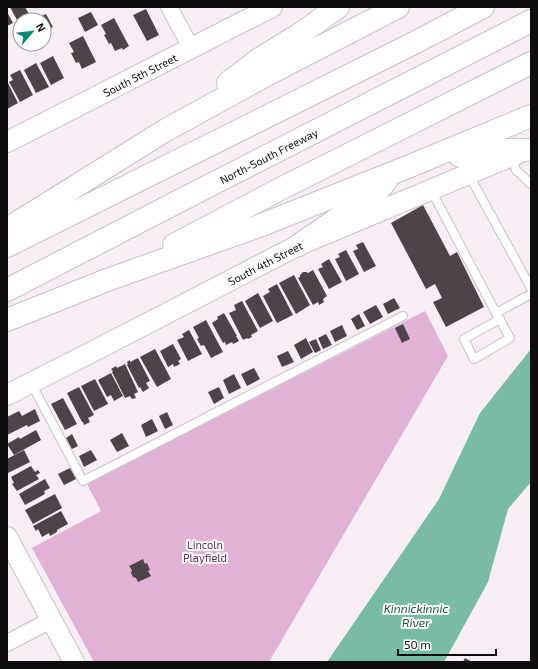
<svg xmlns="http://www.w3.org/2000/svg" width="538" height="669" font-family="'Exo 2',sans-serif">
  <rect width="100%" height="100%" fill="#f7edf4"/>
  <!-- green -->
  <path fill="#e2b2d6" d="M425,311L448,356L269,662H94L32,548L101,511L87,484Z"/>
  <!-- water -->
  <path fill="#78bca5" d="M531,349V482L508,509L488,582L444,662H327L439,499L480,413Z"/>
  <!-- building -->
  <g fill="#4d444a">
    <path d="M10,7H25L29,14L17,20Z"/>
    <path d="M146,9L159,35L147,41L133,15Z"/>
    <path d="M7,12L13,23L7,26Z"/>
    <path d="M91,12L98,25L85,32L78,18Z"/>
    <path d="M46,14L53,27L44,31V20H33Z"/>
    <path d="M114,18L129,46L123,50L122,48L115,51L111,43L109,44L104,35L106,34L101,25Z"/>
    <path d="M83,36L96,62L82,69L79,62L76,63L71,53L74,52L69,43Z"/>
    <path d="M53,56L64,78L51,85L40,63Z"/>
    <path d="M36,63L49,87L36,93L24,70Z"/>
    <path d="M20,70L33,95L20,102L9,82L13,80L10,75Z"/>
    <path d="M7,81L18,103L7,109Z"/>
    <path d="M423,205L450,256L457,252L484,307L446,327L433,302L442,298L435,284L426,289L391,223Z"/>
    <path d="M363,242L376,266L364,272L353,251L358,249L356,245Z"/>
    <path d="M346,250L359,274L346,281L335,259L340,257L338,254Z"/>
    <path d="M329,259L342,282L329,289L318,269L323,267L321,264Z"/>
    <path d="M313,270L327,296L323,299L324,302L319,305L318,302L313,305L298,278L300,277V275L303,272H306L308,273Z"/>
    <path d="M294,275L310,305L296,314L279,283Z"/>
    <path d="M277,284L293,315L277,323L263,296L270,292L268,289Z"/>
    <path d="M258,293L273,321L260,328L245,301Z"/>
    <path d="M394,298L400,308L388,314L383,304Z"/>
    <path d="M242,301L258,331L251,335L252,337L248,339L247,338L243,340L229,313L236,310L234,305Z"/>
    <path d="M376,305L383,317L370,324L363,312Z"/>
    <path d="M224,313L237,336H236L239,341L233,344L232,342L226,345L225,342L223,343L212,323L218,319L217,317Z"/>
    <path d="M359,314L365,326L357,330L351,319Z"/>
    <path d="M206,320L223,352L211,358L204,345L201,346L197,339L199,338L193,327Z"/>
    <path d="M403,324L410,339L402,343L395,328Z"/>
    <path d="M342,325L347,336L335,342L330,331Z"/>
    <path d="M189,330L202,354L188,361L177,340L184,337L182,334Z"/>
    <path d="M326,334L332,345L323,349L318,338Z"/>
    <path d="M306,338L313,352L301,359L294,345Z"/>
    <path d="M316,339L321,350L315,353L309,342Z"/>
    <path d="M173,344L181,359L178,361L180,364L174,367L173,364L168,367L160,351Z"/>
    <path d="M155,349L171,379L157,387L140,357Z"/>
    <path d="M288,351L294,362L282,367L277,356Z"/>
    <path d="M138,358L150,381L146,383L149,388L143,392L140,387L139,388L127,365L128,364L127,362L130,360V362Z"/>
    <path d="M125,364L138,392L134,394L136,398L132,399L130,396L125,398L112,372L113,371L111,369L116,366L117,368Z"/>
    <path d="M254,368L260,379L247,386L241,374Z"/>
    <path d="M111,373L123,396L114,401L111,395L107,397L98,380Z"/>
    <path d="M234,374L241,388L229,394L223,380Z"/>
    <path d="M95,379L108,404L94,411L81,386Z"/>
    <path d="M79,387L94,415L88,418L90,422L84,425L83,422H82L67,393Z"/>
    <path d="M219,387L224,398L214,404L208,392Z"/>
    <path d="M63,398L77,424L65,430L51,404Z"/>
    <path d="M35,409L40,421L28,427L27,425L7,435V417L19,411L22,416Z"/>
    <path d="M167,412L173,425L165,429L159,416Z"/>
    <path d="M152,419L158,431L146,437L141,425Z"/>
    <path d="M36,430L41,440L14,455L7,444L19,437L20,439Z"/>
    <path d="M122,433L129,446L117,452L110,440Z"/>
    <path d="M72,434L78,446L72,449L66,438Z"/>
    <path d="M24,450L30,462L8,473L7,471V459Z"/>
    <path d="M91,450L97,460L84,467L79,456Z"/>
    <path d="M31,466L35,472L38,470L40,473L36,475L39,479L17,491L12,484L14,483L11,477Z"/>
    <path d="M70,468L76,479L64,485L58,474Z"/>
    <path d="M45,479L50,488L44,491L45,494L25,505L19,494Z"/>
    <path d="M55,494L62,508L33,524L25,510Z"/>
    <path d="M61,511L68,524L57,530V532L50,536L49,533L42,537L38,529L36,531L33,526Z"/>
    <path d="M143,559L145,564L147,563L150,570L148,571L151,576L138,582L136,578L133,577L131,573L132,570L129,566Z"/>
    <path d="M465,658L472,662H463Z"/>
  </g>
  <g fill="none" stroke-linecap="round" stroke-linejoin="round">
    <defs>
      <g id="service">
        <path d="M511,157L516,170L531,184"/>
        <path d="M469,175L531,288"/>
        <path d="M431,190L496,313L510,338L474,359L464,339L500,319"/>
        <path d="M496,313L531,294"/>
        <path d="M31,383L83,481L403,316"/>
      </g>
      <g id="minor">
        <path d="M169,7L191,48"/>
        <path d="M7,643L51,620"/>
      </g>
      <g id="tertiary">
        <path id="s1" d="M7,142L272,7"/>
        <path id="s2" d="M7,395L88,354L299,245L526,150"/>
        <path d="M7,537L74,662"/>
      </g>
      <g id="motorway">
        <path d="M228,83L258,60L300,34L338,7"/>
        <path d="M460,156L488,150H527"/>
        <path d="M7,229L166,130L268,74L398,7"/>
        <path d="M174,245L282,188L531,63"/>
        <path d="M299,245L377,192L386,181"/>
        <path d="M7,246L410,45L483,7"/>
        <path id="s3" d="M7,290L187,197L531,21"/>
        <path d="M7,320L107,280L259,226L410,166L531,116"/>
      </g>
    </defs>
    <!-- service casing -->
    <use href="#service" stroke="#cbc1c8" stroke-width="10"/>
    <!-- minor casing -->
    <use href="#minor" stroke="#cbc1c8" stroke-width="18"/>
    <!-- tertiary casing -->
    <use href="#tertiary" stroke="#cbc1c8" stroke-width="22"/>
    <!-- motorway casing -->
    <use href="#motorway" stroke="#cbc1c8" stroke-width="24"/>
    <!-- service -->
    <use href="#service" stroke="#fff" stroke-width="8"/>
    <!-- minor -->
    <use href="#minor" stroke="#fff" stroke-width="16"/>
    <!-- tertiary -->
    <use href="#tertiary" stroke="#fff" stroke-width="20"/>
    <!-- motorway -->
    <use href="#motorway" stroke="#fff" stroke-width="22"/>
  </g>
  <g text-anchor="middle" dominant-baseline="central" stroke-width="4" stroke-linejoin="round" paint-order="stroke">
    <!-- street labels -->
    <g font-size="11" fill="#0f0c0e" stroke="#fff">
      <text stroke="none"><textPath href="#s1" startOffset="149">South 5th Street</textPath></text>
      <text stroke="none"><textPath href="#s3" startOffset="294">North-South Freeway</textPath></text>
      <text stroke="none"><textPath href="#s2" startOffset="290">South 4th Street</textPath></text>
    </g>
    <!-- park labels -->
    <g font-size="11" fill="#692d5d" stroke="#fff">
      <text x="205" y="544">Lincoln<tspan x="205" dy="13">Playfield</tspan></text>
    </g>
    <!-- water labels -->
    <g font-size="12" font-style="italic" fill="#1b5343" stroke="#fff">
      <text x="416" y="608">Kinnickinnic<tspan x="416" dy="14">River</tspan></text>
    </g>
  </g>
  <!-- border -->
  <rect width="538" height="669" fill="none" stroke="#0f0c0e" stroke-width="16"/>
  <!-- north arrow -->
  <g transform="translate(32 32) rotate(62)"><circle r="19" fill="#ffffff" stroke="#9f9e9f"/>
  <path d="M0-3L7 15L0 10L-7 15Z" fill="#0c8a6e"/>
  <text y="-6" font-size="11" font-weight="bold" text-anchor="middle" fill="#0f0c0e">N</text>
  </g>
  <!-- scale -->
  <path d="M398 649v6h98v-6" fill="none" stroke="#0f0c0e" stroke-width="2"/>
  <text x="404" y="649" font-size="12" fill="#0f0c0e" stroke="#ffffff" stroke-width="3" paint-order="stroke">50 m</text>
</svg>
